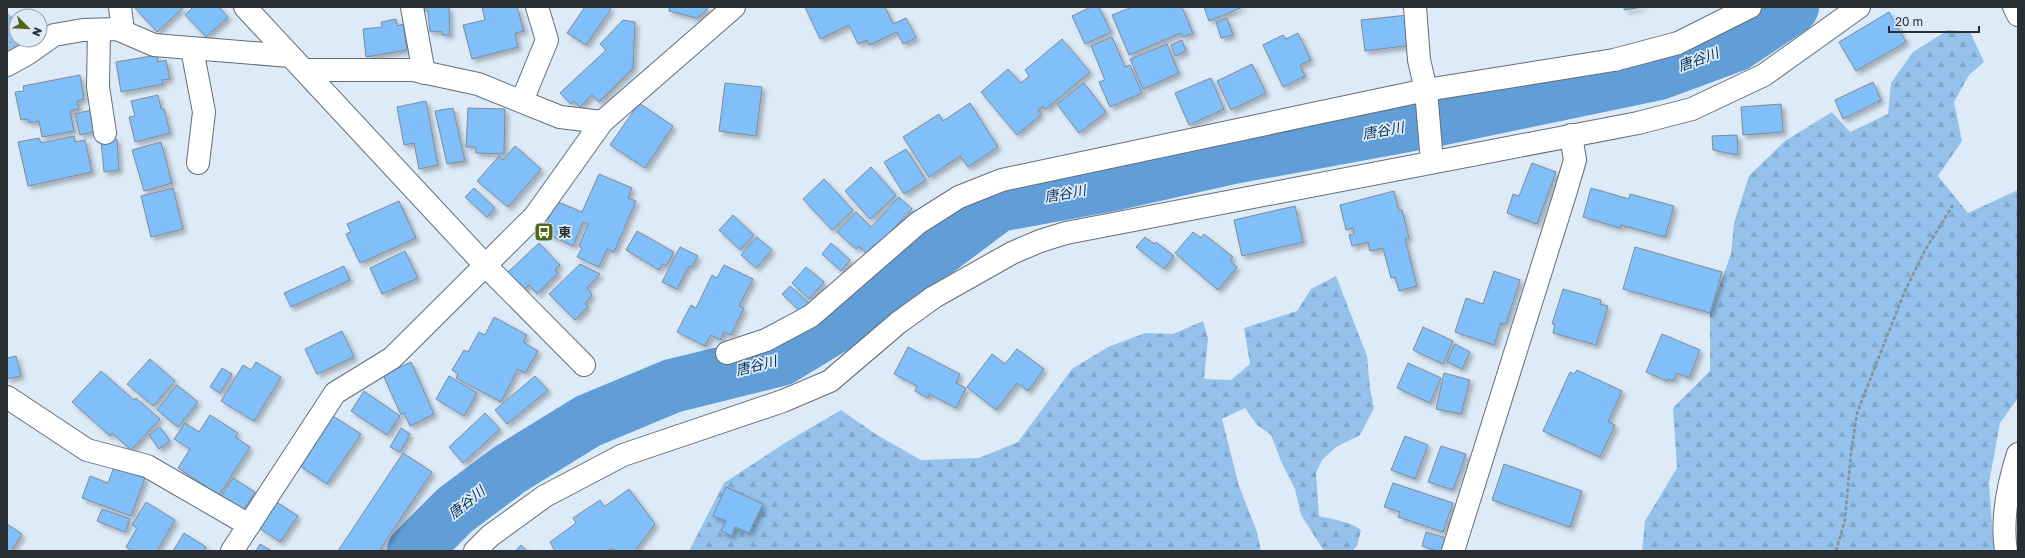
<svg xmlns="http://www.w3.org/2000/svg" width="2025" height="558" font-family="'Golos Text','Noto Sans JP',sans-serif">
  <defs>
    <pattern id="grass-dots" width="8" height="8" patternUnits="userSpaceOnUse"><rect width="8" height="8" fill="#95c1ea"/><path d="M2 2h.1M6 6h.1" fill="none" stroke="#80a6c9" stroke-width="1.8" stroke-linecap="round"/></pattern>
    <pattern id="forest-firs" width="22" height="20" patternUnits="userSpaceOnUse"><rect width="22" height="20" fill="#95c1ea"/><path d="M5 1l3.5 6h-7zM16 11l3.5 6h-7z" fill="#80a6c9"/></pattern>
    <filter id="shadow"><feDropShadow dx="3.5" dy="3.5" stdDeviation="2" flood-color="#0004"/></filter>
  </defs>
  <rect width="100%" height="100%" fill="#ddebf9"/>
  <!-- grass -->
  <path fill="url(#grass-dots)" d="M7,13C18,19 16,28 16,40H24L25,44L7,56Z"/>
  <!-- forest -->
  <g fill="url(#forest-firs)">
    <path d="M1948,30L1970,32L1984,62L1969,75L1954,102L1962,141L1938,176L1968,213L2018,190V398L2000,423L1989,483L1994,551H1642L1645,521L1677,468L1673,408L1710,371V312L1731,254L1734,223L1749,176L1785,141L1832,112L1850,132L1888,114L1891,83L1913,52Z"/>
    <path d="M1336,276L1367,356L1370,389L1374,408L1360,435L1336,447L1322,460L1316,473L1319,516C1334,520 1349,521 1361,530L1357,546L1352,551H1324L1301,515L1295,489L1281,461L1271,435L1257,425L1245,408L1222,419L1239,486L1257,532L1261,551H689L724,483L785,443L841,410L877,435L921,460L979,458L1018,442L1072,369L1108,347L1145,333L1173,334L1203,321L1208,338L1204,379L1231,380L1250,364L1244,328L1297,311L1311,289Z"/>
  </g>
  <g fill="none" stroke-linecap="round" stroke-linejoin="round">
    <!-- river -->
    <path stroke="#619ed7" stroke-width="54" d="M414,551L455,510L510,469L588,421L672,386L781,359L842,322L998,205L1113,184L1233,157L1424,122L1659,73L1735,45L1792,7"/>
  </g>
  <!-- building -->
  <g fill="#80bff9" stroke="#7e8b97" filter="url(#shadow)">
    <path d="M134,7H184L157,32Z"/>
    <path d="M193,7H219L228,17L206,37L185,15Z"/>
    <path d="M424,7H449L450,35H442V31L430,32L428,11H424Z"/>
    <path d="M482,7H517L524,31L515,33L518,47L472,59L463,25L485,20Z"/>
    <path d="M585,7H609L611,9L586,45L567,33Z"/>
    <path d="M669,7H707V10L697,18L669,11Z"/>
    <path d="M805,7H885L893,24L906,18L916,38L903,44L897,32L869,45L867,40L858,44L849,25L820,39Z"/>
    <path d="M1091,7H1099L1111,32L1085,44L1072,16Z"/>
    <path d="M1132,7H1182L1193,33L1183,37L1181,33L1129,55L1112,15Z"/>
    <path d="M1204,7H1243L1209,21Z"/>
    <path d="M1624,7H1643L1624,10Z"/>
    <path d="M1889,12L1906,42L1856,71L1839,42Z"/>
    <path d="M1408,15L1412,45L1365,51L1361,20Z"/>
    <path d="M1227,18L1233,35L1221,38L1216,22Z"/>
    <path d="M396,19L397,26L403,24L407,50L366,57L363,29L382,27L381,22Z"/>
    <path d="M623,20L635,22L633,68L599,102L592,95L580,107L574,101L571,104L560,93L606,50L600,44Z"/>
    <path d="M1298,33L1311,60L1300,65L1305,76L1283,87L1263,45L1283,35L1286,39Z"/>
    <path d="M1112,37L1125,67L1130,65L1142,93L1110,107L1099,82L1105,80L1091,46Z"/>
    <path d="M1062,39L1090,72L1046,109L1043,106L1038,110L1041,114L1017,135L981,92L1008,69L1021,83L1029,76L1025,70Z"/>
    <path d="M1182,40L1186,51L1175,56L1171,45Z"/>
    <path d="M1167,44L1179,73L1143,89L1130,59Z"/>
    <path d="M157,55L158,62L166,60L170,79L162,80L163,84L121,92L116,62Z"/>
    <path d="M1252,64L1266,93L1231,110L1217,81Z"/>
    <path d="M80,75L84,99L77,101L79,109L70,111L74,131L42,137L39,121L29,123L28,119L21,120L15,92L24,91L23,86Z"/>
    <path d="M1211,78L1224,109L1189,125L1175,93Z"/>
    <path d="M1873,82L1881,100L1843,119L1835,100Z"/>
    <path d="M725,83L762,87L756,136L719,131Z"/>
    <path d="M1084,83L1106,112L1079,133L1057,104Z"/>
    <path d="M158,95L161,109H164L170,133L135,142L129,117L135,116L131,101Z"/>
    <path d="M426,101L438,165L419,169L414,143L404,145L397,107Z"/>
    <path d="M639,103L673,126L645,168L610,145Z"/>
    <path d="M970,103L998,147L968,167L960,156L929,177L903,137L939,114L943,121Z"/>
    <path d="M1781,104L1783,132L1743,135L1741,107Z"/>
    <path d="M453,108L465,161L447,164L435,111Z"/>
    <path d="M468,108L505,109L504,154L476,153V147H466Z"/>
    <path d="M95,109L100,130L80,135L75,114Z"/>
    <path d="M1737,135L1738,155L1713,150L1712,136Z"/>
    <path d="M74,136L75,142L85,140L92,172L28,186L18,142L39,138L41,143Z"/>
    <path d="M117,139L119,170L104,172L101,141Z"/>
    <path d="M161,142L172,183L144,191L132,150Z"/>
    <path d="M515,146L541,169L508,207L477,181L499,156L503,160Z"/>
    <path d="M906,149L926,180L904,194L884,162Z"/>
    <path d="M1532,163L1556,172L1537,224L1507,213L1513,194L1519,196Z"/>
    <path d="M871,167L896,195L870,219L845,191Z"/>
    <path d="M599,174L632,188L628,198L636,201L614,252L607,249L599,267L577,257L582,248L579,246L588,224L583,222L573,246L543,232L556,201L582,212Z"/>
    <path d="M824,179L853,210L832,230L803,199Z"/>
    <path d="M173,188L183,229L151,237L141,196Z"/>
    <path d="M474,188L495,208L487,217L465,197Z"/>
    <path d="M1591,188L1629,199L1630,194L1674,206L1665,237L1621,225L1620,228L1583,217Z"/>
    <path d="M1394,191L1399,211L1402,210L1409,238L1405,239L1417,286L1399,291L1395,277L1391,278L1383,248L1370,251L1368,242L1352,246L1349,235L1354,234L1353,228L1346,230L1340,205Z"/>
    <path d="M899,197L912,209L877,246L875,244L866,253L859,246L856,249L837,232L856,212L871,227Z"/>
    <path d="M399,201L416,238L360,263L346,234L351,232L347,224Z"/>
    <path d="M1295,206L1303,242L1242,256L1234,220Z"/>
    <path d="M733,215L754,235L740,250L719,230Z"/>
    <path d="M637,231L674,252L666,266L662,264L659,270L626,250Z"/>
    <path d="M1193,232L1201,238L1204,234L1233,257L1230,261L1237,267L1218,290L1175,253Z"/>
    <path d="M757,237L772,250L756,268L741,255Z"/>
    <path d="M1145,237L1154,244L1156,242L1174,256L1164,269L1136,247Z"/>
    <path d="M539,243L560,265L555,270L558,273L537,294L529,285L523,290L507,273Z"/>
    <path d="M831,243L850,260L841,271L822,254Z"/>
    <path d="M680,247L698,256L692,267L689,266L677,289L662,282Z"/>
    <path d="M1635,247L1722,272L1710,313L1623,289Z"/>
    <path d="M405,251L418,278L382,294L370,268Z"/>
    <path d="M580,264L600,274L587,288L592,295L585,304L588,307L575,320L549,294Z"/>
    <path d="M724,265L753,279L739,306L744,308L731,335L724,332L720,340L711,335L705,346L677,332L691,305L696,308L712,275L717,278Z"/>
    <path d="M344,266L350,280L291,307L284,293Z"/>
    <path d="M806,267L824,282L809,299L792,283Z"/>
    <path d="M1494,271L1520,280L1506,324L1501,323L1494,345L1455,332L1466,298L1483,304Z"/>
    <path d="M790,286L809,303L801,312L782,294Z"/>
    <path d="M1563,289L1601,300L1600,304L1608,306L1596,345L1553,333L1555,324H1552Z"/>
    <path d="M494,317L527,335L523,342L538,351L525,373L518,369L501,402L456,378L458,374L452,370L464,350L468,352L479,332L485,335Z"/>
    <path d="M1423,327L1453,341L1443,364L1413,350Z"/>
    <path d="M342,331L354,357L317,374L305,349Z"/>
    <path d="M1662,334L1700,350L1689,378L1677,373L1673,381L1668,379L1667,381L1646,372Z"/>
    <path d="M1455,344L1470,352L1462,369L1447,362Z"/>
    <path d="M908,347L960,374L956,383L966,388L956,408L929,394L928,398L915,391L917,386L894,374Z"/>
    <path d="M1017,349L1044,369L1028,391L1017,383L996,410L967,387L992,354L1005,364Z"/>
    <path d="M16,356L21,376L7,379V358Z"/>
    <path d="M150,359L175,381L153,406L127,384Z"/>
    <path d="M256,362L281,377L254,421L221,401L243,365L251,370Z"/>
    <path d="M411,362L434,414L410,426L404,413L401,415L383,375Z"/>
    <path d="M1408,363L1441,378L1430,403L1397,388Z"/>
    <path d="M222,368L232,374L220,393L210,387Z"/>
    <path d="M1577,370L1622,391L1608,422L1615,425L1600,457L1543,431L1570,372L1574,374Z"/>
    <path d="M101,371L134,400L136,398L160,419L131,450L112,433L110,436L72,402Z"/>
    <path d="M1444,373L1470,380L1461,414L1436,409Z"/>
    <path d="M449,376L477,393L464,416L436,399Z"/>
    <path d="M535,376L548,390L507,424L495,410Z"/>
    <path d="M177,385L198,402L178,427L157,410Z"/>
    <path d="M364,391L400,416L387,435L351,411Z"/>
    <path d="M485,413L500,429L463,463L449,447Z"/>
    <path d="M210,415L238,433L235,437L250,447L219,495L178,468L190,449L174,439L185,423L199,432Z"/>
    <path d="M333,416L361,434L327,484L300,466Z"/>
    <path d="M160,427L170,441L159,449L149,435Z"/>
    <path d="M401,428L410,434L400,452L390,447Z"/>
    <path d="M1405,436L1428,445L1415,479L1391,470Z"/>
    <path d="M1441,446L1466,454L1453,490L1428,482Z"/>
    <path d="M403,453L432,472L379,551H338Z"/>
    <path d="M1504,464L1582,491L1570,527L1492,500Z"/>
    <path d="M114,467L145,478L131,516L82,498L90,476L108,483Z"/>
    <path d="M233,478L255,492L243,511L221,496Z"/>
    <path d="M1393,483L1453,503L1443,532L1398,517L1400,512L1384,507Z"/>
    <path d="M726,487L763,504L749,533L735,527L732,536L721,531L726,521L713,516Z"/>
    <path d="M629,489L655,524L635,551H615L612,548L607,551H555L550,542L576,523L573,518L600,500L604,507Z"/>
    <path d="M275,501L298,516L280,542L258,527Z"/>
    <path d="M146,502L175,520L157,551H132L126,547L137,528L132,525Z"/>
    <path d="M102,509L130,519L125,532L97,521Z"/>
    <path d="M7,524L22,534L11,551H7Z"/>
    <path d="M1426,532L1450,539L1446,551H1437L1422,546Z"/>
    <path d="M184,533L206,547L204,551H173Z"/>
    <path d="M260,544L272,551H256Z"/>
    <path d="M521,545L527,551H515Z"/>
  </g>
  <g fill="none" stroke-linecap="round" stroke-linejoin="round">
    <defs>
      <g id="minor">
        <path d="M120,7L123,31"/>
        <path d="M245,7L485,265L584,365"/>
        <path d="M412,7L424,73"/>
        <path d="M1415,7L1419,60L1426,90L1432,162"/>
        <path d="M2014,7L2018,15"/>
        <path d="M99,30L98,87L105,133"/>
        <path d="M192,49L204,112L198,163"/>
        <path d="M7,65L27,54L54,35L83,30L117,29L154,45L290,56"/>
        <path d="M304,70H413L478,84L560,117L602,122"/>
        <path d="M522,101L547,40L537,7"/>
        <path d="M727,353L766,340L811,316L918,223L959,197L1002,180L1426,90L1614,60L1678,43L1750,7"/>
        <path d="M7,397L87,450L147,466L249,525"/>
        <path d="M232,551L335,393L392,358L535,216L602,122L734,7"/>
        <path d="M475,551L490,536L545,496L623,455L783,401L830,381L898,323L934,297L1012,253L1040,241L1066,233L1638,123L1692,109L1764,75L1859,7"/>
        <path d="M1453,551L1565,194L1575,160L1571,135"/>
        <path d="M2006,551C2001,519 2008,485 2018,454"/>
      </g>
    </defs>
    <!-- minor casing -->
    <use href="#minor" stroke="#616e7a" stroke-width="24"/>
    <!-- path -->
    <path stroke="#868f99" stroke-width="2.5" stroke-dasharray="4 2" stroke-linecap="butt" d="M1836,551L1845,520L1851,453L1857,413L1904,293L1924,252L1953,205"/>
    <!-- minor -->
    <use href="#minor" stroke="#fff" stroke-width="22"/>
  </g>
  <!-- icons -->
  <defs>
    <symbol id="bus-square" viewBox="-11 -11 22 22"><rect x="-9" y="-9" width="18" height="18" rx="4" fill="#516716" stroke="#ddebf9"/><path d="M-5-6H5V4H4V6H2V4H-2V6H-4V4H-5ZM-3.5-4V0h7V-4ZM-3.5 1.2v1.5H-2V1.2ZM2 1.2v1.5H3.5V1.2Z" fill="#fff"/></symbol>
  </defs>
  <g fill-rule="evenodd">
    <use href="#bus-square" x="533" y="221" width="22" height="22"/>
  </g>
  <g text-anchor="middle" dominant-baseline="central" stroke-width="3.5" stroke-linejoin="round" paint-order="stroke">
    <!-- poi labels -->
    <g font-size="13" font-weight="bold" fill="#292e33" stroke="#ddebf9" text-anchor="start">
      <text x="558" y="232">東</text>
    </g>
    <!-- water labels -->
    <g font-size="14" font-style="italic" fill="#002e53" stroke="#ddebf9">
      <text transform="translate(1698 59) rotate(-20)">唐谷川</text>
      <text transform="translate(1383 130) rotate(-10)">唐谷川</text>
      <text transform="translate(1065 193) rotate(-10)">唐谷川</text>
      <text transform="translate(756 365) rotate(-14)">唐谷川</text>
      <text transform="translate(466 502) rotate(-39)">唐谷川</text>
    </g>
  </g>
  <!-- border -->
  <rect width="2025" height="558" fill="none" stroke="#292e33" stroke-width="16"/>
  <!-- north arrow -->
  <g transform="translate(28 28) rotate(114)"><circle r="19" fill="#ddebf9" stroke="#959faa"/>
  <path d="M0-3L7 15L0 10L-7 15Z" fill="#516716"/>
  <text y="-6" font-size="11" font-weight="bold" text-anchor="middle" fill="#292e33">N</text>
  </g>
  <!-- scale -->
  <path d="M1889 26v6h90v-6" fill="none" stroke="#292e33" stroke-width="2"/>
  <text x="1895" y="26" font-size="12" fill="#292e33" stroke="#ddebf9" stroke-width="3" paint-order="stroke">20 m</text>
</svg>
